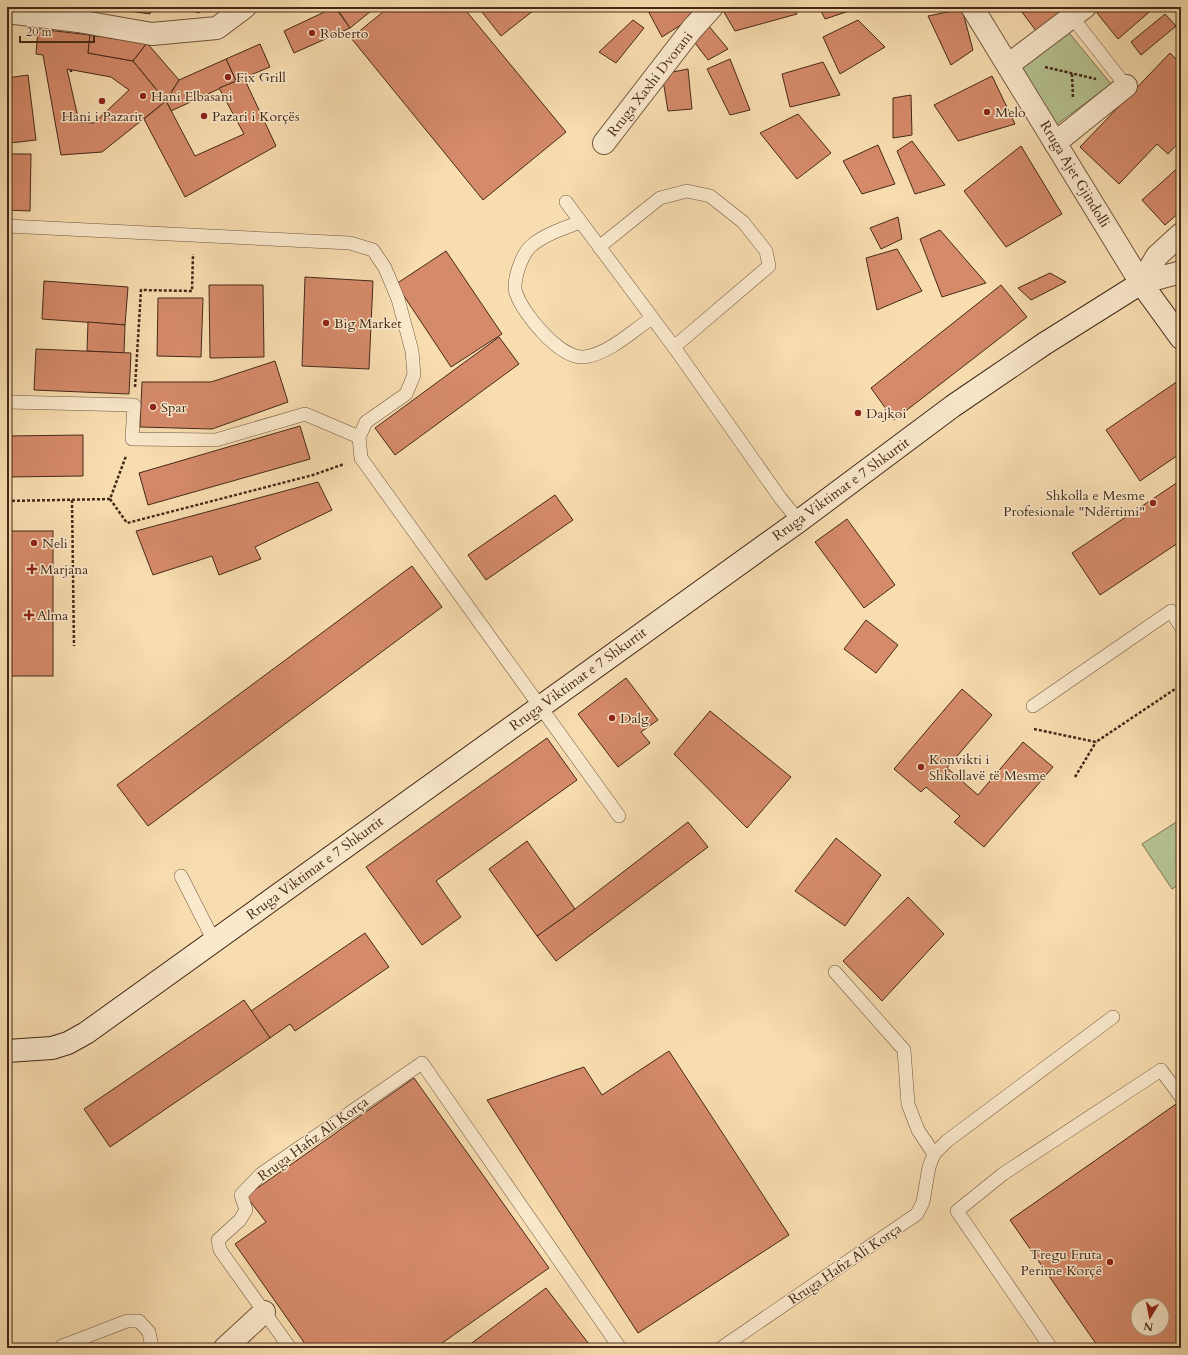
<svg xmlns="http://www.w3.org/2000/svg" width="1188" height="1355" font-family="Cardo,serif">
  <rect width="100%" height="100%" fill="#f8ddb0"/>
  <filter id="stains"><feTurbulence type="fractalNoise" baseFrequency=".005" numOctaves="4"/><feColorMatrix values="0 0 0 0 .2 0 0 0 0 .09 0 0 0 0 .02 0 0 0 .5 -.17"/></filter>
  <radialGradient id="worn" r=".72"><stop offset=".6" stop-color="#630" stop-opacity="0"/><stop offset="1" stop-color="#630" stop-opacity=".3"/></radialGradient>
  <!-- green -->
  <g fill="#b6c291" stroke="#7d7654">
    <path d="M1066,29L1111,84L1056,125L1020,66Z"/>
    <path d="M1181,819V883L1172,889L1142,844Z"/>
  </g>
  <!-- building -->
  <g fill="#d58a6a" stroke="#442918" fill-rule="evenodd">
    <path d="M103,7H152L150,14Z"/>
    <path d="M180,7H201L199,13Z"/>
    <path d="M335,7L350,28L294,53L284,31Z"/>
    <path d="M336,7H376L350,28Z"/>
    <path d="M389,7H463L566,132L483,200L351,38Z"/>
    <path d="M478,7H538L501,36Z"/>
    <path d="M646,7H690L695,16L662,37Z"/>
    <path d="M721,7H793L797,14L735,31Z"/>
    <path d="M819,7H861L825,19Z"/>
    <path d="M1018,7H1065L1037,32Z"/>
    <path d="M1104,7H1155L1118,39L1097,13Z"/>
    <path d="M962,9L973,50L951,65L928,16Z"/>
    <path d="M1165,14L1176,26L1141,55L1131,42Z"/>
    <path d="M633,20L644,28L616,63L599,52Z"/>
    <path d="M858,20L885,47L840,74L823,37Z"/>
    <path d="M708,25L728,49L708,60L692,39Z"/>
    <path d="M38,29L90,35L88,53L133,61L166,101L102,152L61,155L43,55L36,54ZM67,69L111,77L129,90L94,123L79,122Z"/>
    <path d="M90,35L147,43L133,61L88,53Z"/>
    <path d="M147,43L179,80L166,101L133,61Z"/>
    <path d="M260,44L270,67L236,81L226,59Z"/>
    <path d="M1170,53L1181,64V140L1168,154L1157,144L1119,184L1080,147Z"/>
    <path d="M226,59L236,81L171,111L166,101L179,80Z"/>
    <path d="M730,59L750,110L730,115L707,69Z"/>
    <path d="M823,62L840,95L790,107L782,74Z"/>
    <path d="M688,69L692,109L668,111L662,74Z"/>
    <path d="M28,75L36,140L10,143L7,112V78Z"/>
    <path d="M992,76L1015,124L958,141L934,105Z"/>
    <path d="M244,78L276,146L185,197L144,119L166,101L195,156L244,134L219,88Z"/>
    <path d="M911,95L912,135L893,138V98Z"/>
    <path d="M798,114L831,153L797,179L760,133Z"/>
    <path d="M912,141L945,185L915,194L897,151Z"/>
    <path d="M878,145L895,184L862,194L843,161Z"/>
    <path d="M1021,146L1062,214L1006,247L964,191Z"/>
    <path d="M10,154H31L30,211L8,210Z"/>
    <path d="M1181,165V211L1165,225L1142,200Z"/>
    <path d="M898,217L902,239L881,249L870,228Z"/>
    <path d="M940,230L986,283L942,297L920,239Z"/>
    <path d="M897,249L922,291L877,310L866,258Z"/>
    <path d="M446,251L502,334L451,367L396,284Z"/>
    <path d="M1050,273L1066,282L1031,300L1018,288Z"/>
    <path d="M305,277L373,281L369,369L302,366Z"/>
    <path d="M44,281L128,287L125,325L42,319Z"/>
    <path d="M209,285H263L264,357L210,358Z"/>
    <path d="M1001,285L1027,317L894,420L871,388Z"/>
    <path d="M158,298H203L201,357L157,356Z"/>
    <path d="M88,322L125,325L124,353L87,351Z"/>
    <path d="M499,337L519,364L395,455L375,428Z"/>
    <path d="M36,349L131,353L129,394L34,390Z"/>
    <path d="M275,361L288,402L212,429L140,427L142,382H211Z"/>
    <path d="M1178,381L1181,385V453L1140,481L1106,430Z"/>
    <path d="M300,426L310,459L148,505L139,473Z"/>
    <path d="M83,435V476L7,477V436Z"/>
    <path d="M1181,480V541L1100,595L1072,553Z"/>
    <path d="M318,482L332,510L255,547L261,559L219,575L212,556L153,575L136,531Z"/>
    <path d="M555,495L573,520L486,580L468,555Z"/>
    <path d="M847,519L895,585L864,608L815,542Z"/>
    <rect x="9" y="531" width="44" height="145"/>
    <path d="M412,566L442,607L148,826L117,785Z"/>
    <path d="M866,620L898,645L876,673L844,649Z"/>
    <path d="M626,678L658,720L641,732L650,743L618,767L578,714Z"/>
    <path d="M962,689L992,715L947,768L978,795L1023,742L1053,767L984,847L954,822L960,816L926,787L921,792L894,769Z"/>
    <path d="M710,711L791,777L747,828L674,754Z"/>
    <path d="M547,738L577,780L436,881L461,917L422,945L366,867Z"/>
    <path d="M688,822L708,847L556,961L537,936L575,909Z"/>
    <path d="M836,838L881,875L845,926L795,891Z"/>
    <path d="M527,841L575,909L537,936L489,869Z"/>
    <path d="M908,897L944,934L882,1001L843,961Z"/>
    <path d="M365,933L389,967L295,1031L290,1024L270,1038L251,1011Z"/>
    <path d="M244,1000L270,1038L110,1147L84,1109Z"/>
    <path d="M669,1051L789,1235L638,1333L487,1100L584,1067L602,1095Z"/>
    <path d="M414,1078L549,1268L435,1348H308L235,1244L266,1222L246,1196Z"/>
    <path d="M1179,1102L1181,1105V1348H1099L1010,1220ZM1138,1305H1162V1329H1138Z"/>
    <path d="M546,1288L592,1348H465Z"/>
  </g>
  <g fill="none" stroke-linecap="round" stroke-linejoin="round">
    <defs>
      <g id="lane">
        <path d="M1072,17L1126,86"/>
        <path d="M566,202L674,347L781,499L799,521"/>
        <path d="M580,222C565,228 545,234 531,246C522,254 512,281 516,293C523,314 560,359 584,357C609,354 632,331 652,318"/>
        <path d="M7,226L350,243L373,250L385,268L398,299L412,351L414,375L406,394L366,422L359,437L361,458L619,816"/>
        <path d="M599,247L660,198L687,191L710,196L743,222L766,251L769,266L674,347"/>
        <path d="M7,402L134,405L132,439L216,440L305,414L359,437"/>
        <path d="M1033,706L1171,611L1181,627"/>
        <path d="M181,876L214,941"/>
        <path d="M835,972L904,1050L908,1104L918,1130L934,1154"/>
        <path d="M61,1348L62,1346L127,1321H139L149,1332L152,1348"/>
        <path d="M290,1348L220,1250L218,1240L240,1220L246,1210L241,1195L261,1174L422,1063L620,1348"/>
        <path d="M721,1348L917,1214L923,1202L929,1167L934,1154L947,1141L1113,1017"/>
        <path d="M1051,1348L957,1211L1003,1174L1161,1070L1181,1097"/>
      </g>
      <g id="street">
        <path d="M972,7L1141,283"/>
        <path d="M7,12L78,21L152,34L217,28L245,7"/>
        <path d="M1008,65L1085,7"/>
        <path d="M604,143L692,29L712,7"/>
        <path d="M1055,143L1126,86"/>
        <path d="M1141,283L1157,256L1181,234"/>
        <path d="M1141,283L1181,272"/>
        <path d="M225,1348L264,1312"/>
      </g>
      <path id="secondary" d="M7,1051L52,1048L68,1043L86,1033L799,521L953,406L1044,344L1141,283L1181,338"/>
    </defs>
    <!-- lane casing -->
    <use href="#lane" stroke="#71563e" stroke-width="14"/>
    <!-- street casing -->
    <use href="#street" stroke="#71563e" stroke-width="24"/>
    <!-- secondary casing -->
    <use href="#secondary" stroke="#442918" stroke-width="24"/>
    <!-- path -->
    <g stroke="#442918" stroke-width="2.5" stroke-dasharray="3 2" stroke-linecap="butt">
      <path d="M1045,67L1096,79"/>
      <path d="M71,70V72"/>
      <path d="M1072,74L1073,99"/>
      <path d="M135,387L141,290L192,291L193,254"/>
      <path d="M110,499L127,523L313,475L344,464"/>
      <path d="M72,500L74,646"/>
      <path d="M7,501L110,499L126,456"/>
      <path d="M1034,729L1096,742L1181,685"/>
      <path d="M1075,777L1096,742"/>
    </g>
    <!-- lane -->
    <use href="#lane" stroke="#fae9cc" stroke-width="13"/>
    <!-- street -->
    <use href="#street" stroke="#fae9cc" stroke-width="22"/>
    <!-- secondary -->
    <use href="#secondary" stroke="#fae9cc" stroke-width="22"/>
  </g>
  <!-- markers -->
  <g fill="#8f2418" stroke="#fae9cc" stroke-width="1.5">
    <circle cx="312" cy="33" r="4"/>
    <circle cx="228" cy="77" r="4"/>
    <circle cx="143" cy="96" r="4"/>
    <circle cx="102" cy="101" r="4"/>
    <circle cx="987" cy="112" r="4"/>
    <circle cx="204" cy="116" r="4"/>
    <circle cx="326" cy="323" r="4"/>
    <circle cx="153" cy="407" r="4"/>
    <circle cx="858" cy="413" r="4"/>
    <circle cx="1153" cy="503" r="4"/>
    <circle cx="34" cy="543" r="4"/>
    <path d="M30 563h4v4h4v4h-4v4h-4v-4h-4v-4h4z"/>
    <path d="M27 609h4v4h4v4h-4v4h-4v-4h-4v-4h4z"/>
    <circle cx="612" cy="718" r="4"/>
    <circle cx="921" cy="767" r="4"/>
    <circle cx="1110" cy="1262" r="4"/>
  </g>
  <g text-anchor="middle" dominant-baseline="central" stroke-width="3" stroke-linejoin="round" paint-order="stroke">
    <!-- poi labels -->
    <g font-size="14" fill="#442918" stroke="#fae9cc" text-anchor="start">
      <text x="320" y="33">Roberto</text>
      <text x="236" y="77">Fix Grill</text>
      <text x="151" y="96">Hani Elbasani</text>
      <text x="995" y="112">Melo</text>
      <text x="102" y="116" text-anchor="middle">Hani i Pazarit</text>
      <text x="212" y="116">Pazari i Korçës</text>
      <text x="334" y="323">Big Market</text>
      <text x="161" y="407">Spar</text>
      <text x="866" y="413">Dajkoi</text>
      <text x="1145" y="495" text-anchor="end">Shkolla e Mesme<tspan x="1145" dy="16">Profesionale "Ndërtimi"</tspan></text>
      <text x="42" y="543">Neli</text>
      <text x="40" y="569">Marjana</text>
      <text x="37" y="615">Alma</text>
      <text x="620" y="718">Dalg</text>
      <text x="929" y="759">Konvikti i<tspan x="929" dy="16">Shkollavë të Mesme</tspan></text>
      <text x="1102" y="1254" text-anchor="end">Tregu Fruta<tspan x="1102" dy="16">Perime Korçë</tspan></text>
    </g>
    <!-- street labels -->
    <g font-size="14" fill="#442918" stroke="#fae9cc">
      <text transform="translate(650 84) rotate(-52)">Rruga Xaxhi Dvorani</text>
      <text transform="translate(1075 174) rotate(59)">Rruga Ajet Gjindolli</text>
      <text transform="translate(841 489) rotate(-36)">Rruga Viktimat e 7 Shkurtit</text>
      <text transform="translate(578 679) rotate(-36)">Rruga Viktimat e 7 Shkurtit</text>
      <text transform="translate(315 868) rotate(-36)">Rruga Viktimat e 7 Shkurtit</text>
      <text transform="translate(313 1139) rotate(-36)">Rruga Hafiz Ali Korça</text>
      <text transform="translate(845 1264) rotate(-34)">Rruga Hafiz Ali Korça</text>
    </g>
  </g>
  <!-- margin -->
  <rect width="1188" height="1355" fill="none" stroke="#f8ddb0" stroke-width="24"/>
  <rect x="8" y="8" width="1172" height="1339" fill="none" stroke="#442918" stroke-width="2"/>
  <rect x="12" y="12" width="1164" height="1331" fill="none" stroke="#442918"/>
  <!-- north arrow -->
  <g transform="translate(1150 1317) rotate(190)"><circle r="19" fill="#fae9cc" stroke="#b19c84"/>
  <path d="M0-3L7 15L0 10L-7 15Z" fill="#8f2418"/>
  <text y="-6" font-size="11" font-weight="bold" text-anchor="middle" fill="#442918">N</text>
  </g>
  <!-- scale -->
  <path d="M20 36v6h74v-6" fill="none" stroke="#442918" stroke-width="2"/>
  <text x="26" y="36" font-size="12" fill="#442918" stroke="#fae9cc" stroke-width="3" paint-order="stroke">20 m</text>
  <rect width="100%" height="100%" filter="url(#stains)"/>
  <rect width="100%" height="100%" fill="url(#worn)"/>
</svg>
